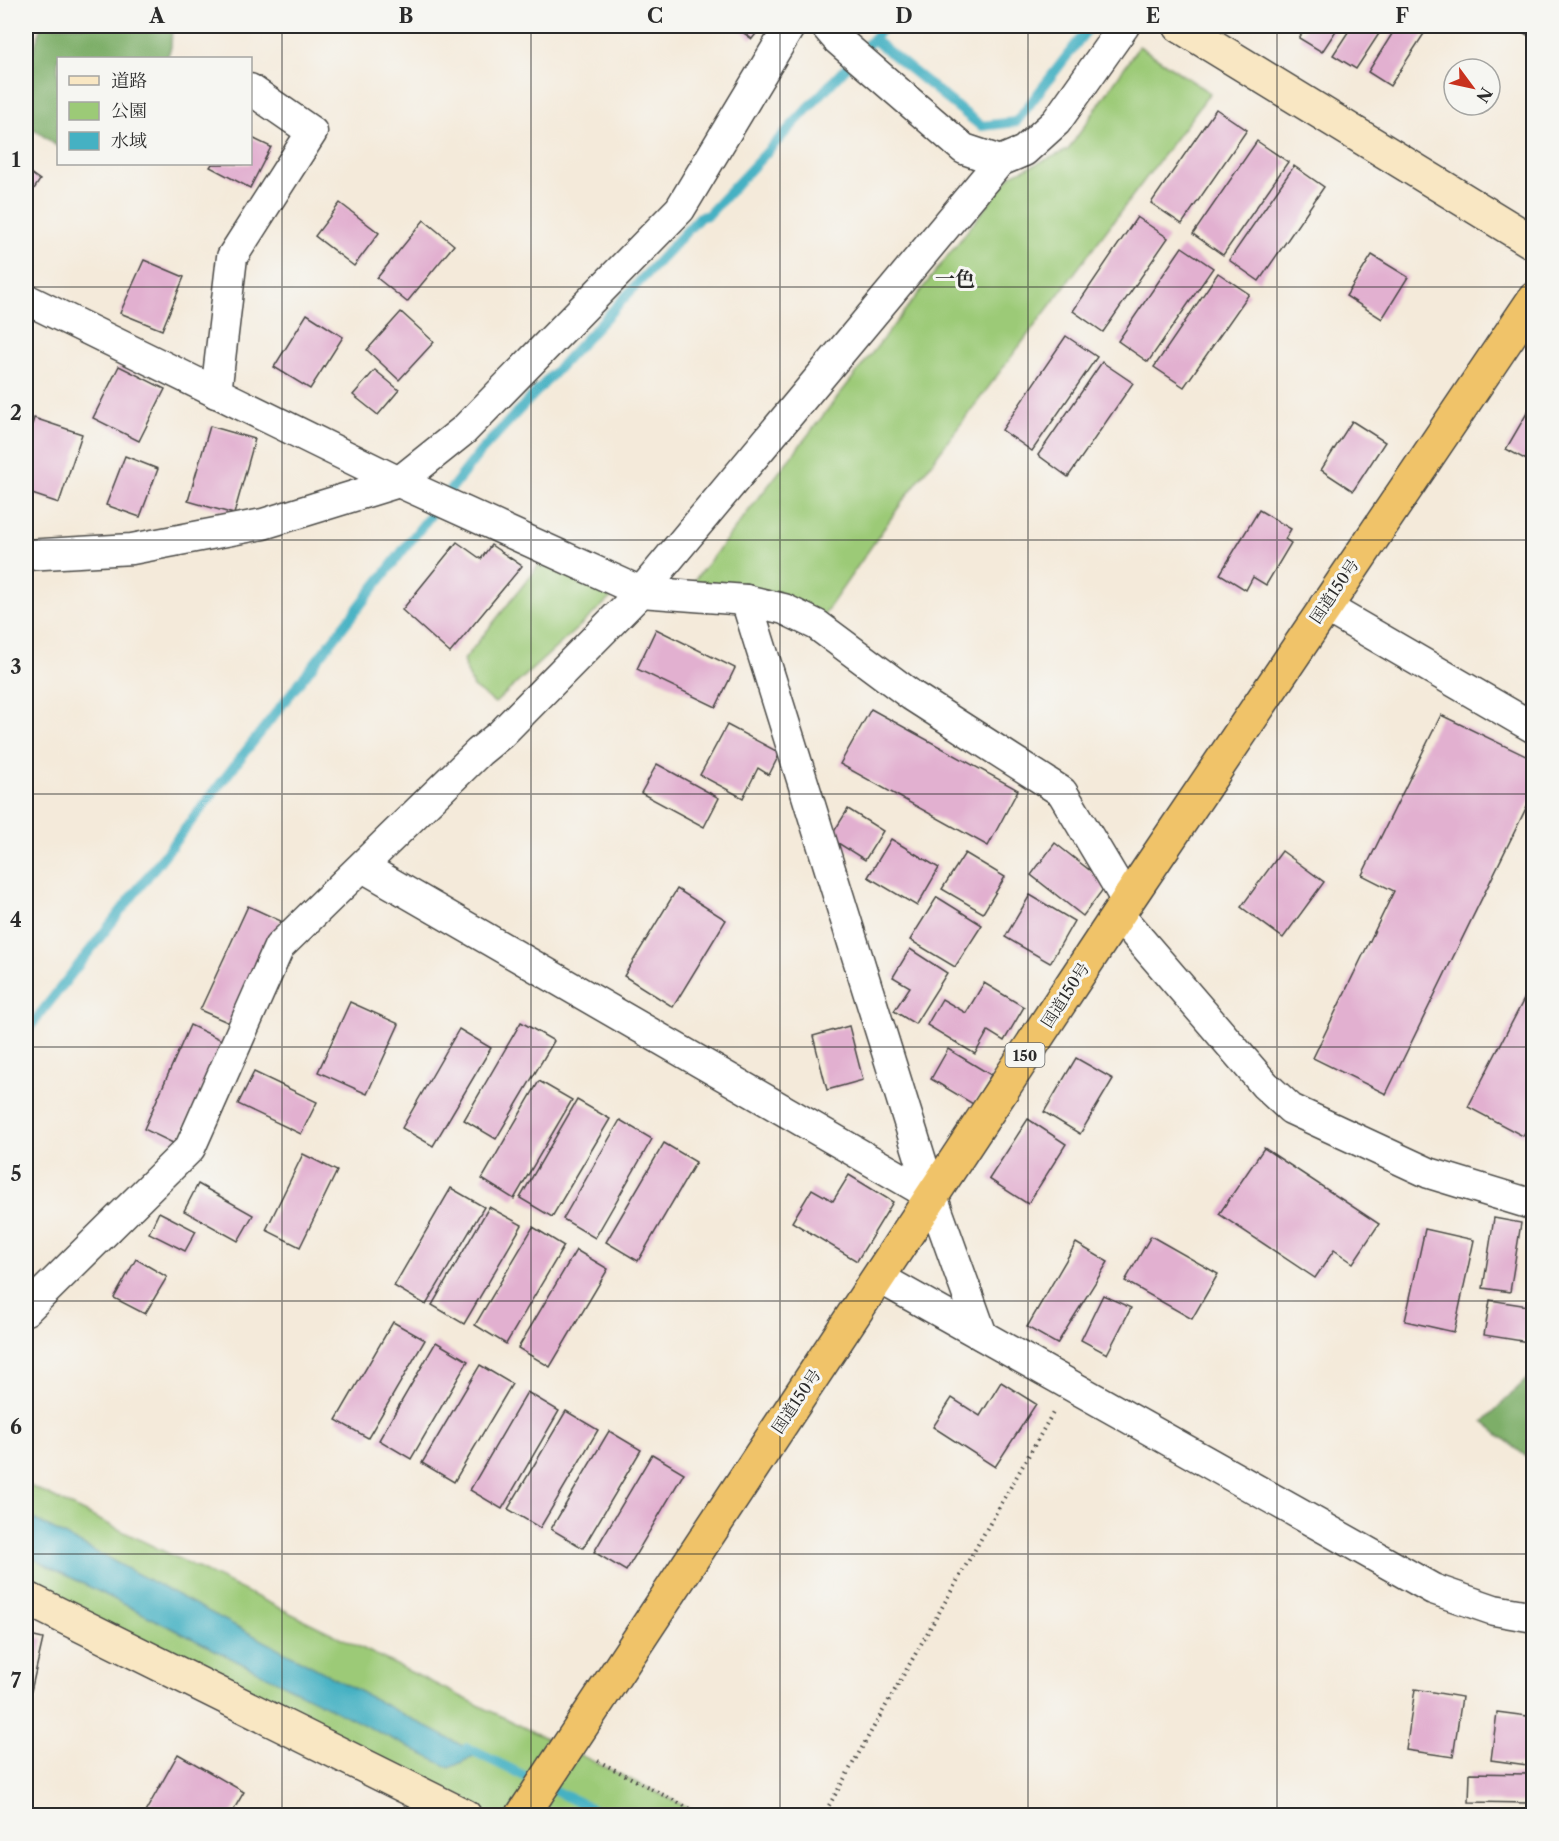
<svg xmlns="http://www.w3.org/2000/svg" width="1559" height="1841" font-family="'Libre Caslon Text','Noto Serif JP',serif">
  <rect width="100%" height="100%" fill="#f6f6f2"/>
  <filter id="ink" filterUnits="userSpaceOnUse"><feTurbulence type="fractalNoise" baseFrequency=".0167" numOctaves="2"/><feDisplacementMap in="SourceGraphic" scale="12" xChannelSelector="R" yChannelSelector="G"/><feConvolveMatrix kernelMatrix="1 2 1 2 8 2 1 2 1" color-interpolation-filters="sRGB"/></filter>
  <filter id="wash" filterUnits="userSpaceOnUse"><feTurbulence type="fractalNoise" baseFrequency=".008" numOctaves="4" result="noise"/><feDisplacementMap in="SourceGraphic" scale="24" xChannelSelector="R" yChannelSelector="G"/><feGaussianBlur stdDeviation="1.35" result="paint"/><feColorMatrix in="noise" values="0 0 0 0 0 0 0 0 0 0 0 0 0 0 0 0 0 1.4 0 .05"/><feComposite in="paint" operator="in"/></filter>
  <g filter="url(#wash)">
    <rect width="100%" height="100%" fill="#f4eada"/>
    <!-- green -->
    <g fill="#9cca77" stroke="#647a51" stroke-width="1.5">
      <path d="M1139,46L1210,93L905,498L817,625L683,595L1011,175L1068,150Z"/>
      <path d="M543,560L615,594L495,703L473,687L463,661Z"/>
      <path d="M26,1484L703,1815H465L26,1598Z"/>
    </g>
    <!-- forest -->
    <g fill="#7dae68" stroke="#546c4a" stroke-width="1.5">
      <path d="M41,26H172L171,47L167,58H58V147L26,123V65L33,52Z"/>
      <path d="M1533,1373V1462L1483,1422Z"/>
    </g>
    <!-- water -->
    <path fill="#45b1c3" stroke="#386e77" stroke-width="1.5" d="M26,1515L478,1754L450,1768L26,1555Z"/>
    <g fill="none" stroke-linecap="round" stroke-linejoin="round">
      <!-- stream -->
      <g stroke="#45b1c3" stroke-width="10">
        <path d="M873,39L981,126L1016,122L1090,26"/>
        <path d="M26,1032L480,452L700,217L708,215L885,26"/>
        <path d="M467,1748L607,1816"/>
      </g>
    </g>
    <g id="blocks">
      <!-- building -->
      <g fill="#e2b0d0">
        <path d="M734,26H762L752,39Z"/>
        <path d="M1307,26H1339L1322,52L1299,38Z"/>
        <path d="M1352,26H1384L1356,69L1333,55Z"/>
        <path d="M1397,26H1429L1390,86L1368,72Z"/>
        <path d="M1512,26H1534V29L1529,36Z"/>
        <path d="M1216,109L1247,130L1182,224L1151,203Z"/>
        <path d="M250,137L271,147L250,188L210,167L212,164H250Z"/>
        <path d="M1257,141L1288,162L1223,255L1193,234Z"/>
        <path d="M1294,166L1324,187L1259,281L1229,260Z"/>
        <path d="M26,170L40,180L26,201Z"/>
        <path d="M340,203L379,233L354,266L315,236Z"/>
        <path d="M1137,217L1168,238L1103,332L1073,311Z"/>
        <path d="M424,220L454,245L407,302L377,278Z"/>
        <path d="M1182,247L1213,268L1148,362L1118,341Z"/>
        <path d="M1372,255L1408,277L1382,319L1346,296Z"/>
        <path d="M144,260L184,277L162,330L120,313Z"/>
        <path d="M1218,273L1249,294L1184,387L1154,367Z"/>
        <path d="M401,312L434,342L399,380L367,350Z"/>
        <path d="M307,314L343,337L310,389L274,367Z"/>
        <path d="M1066,336L1097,357L1032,451L1002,430Z"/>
        <path d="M1102,362L1133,383L1068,477L1038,455Z"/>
        <path d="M119,366L165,389L139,441L93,418Z"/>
        <path d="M375,370L399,390L378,415L353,395Z"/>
        <path d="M1534,401V464L1506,449Z"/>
        <path d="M34,418L82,434L59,503L26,492V444Z"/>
        <path d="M1352,421L1385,442L1353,491L1321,470Z"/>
        <path d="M210,426L255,439L234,514L188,501Z"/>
        <path d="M125,456L158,469L140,517L106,505Z"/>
        <path d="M1259,510L1291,529L1285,539L1291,543L1266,585L1253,577L1246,590L1220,574Z"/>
        <path d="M457,542L481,559L491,545L522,566L450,653L402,610Z"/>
        <path d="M656,629L735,668L716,707L637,669Z"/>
        <path d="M871,709L1018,790L988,846L840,764Z"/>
        <path d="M1441,715L1534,760V792L1386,1094L1313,1058L1394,891L1362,875Z"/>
        <path d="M727,725L780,753L769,775L758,768L743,798L700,775Z"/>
        <path d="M657,764L719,798L704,827L641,793Z"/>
        <path d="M848,809L883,831L865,860L830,838Z"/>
        <path d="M891,839L939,868L917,906L868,877Z"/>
        <path d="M1055,843L1107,884L1083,916L1031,875Z"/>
        <path d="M1282,851L1324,882L1283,938L1241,907Z"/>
        <path d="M965,853L1005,877L983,913L942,889Z"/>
        <path d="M677,889L726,920L673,1007L624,976Z"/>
        <path d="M1030,895L1074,921L1050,963L1005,937Z"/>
        <path d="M937,897L982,925L955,967L910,940Z"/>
        <path d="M248,906L281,921L234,1025L200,1010Z"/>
        <path d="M910,949L947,973L915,1024L894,1011L910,987L893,977Z"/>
        <path d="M1534,980V1116L1523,1136L1468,1107Z"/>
        <path d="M984,983L1024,1007L1004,1041L988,1031L975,1054L927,1025L942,999L966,1013Z"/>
        <path d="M350,1002L399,1024L367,1094L318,1072Z"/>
        <path d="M521,1022L554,1041L496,1139L464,1120Z"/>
        <path d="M190,1025L224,1041L177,1145L144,1129Z"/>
        <path d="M849,1026L863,1080L827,1090L813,1036Z"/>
        <path d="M459,1029L491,1048L433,1146L402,1128Z"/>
        <path d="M948,1049L991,1075L973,1104L931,1079Z"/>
        <path d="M1076,1058L1113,1079L1080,1134L1044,1112Z"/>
        <path d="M254,1072L317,1102L301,1134L238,1104Z"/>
        <path d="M539,1081L572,1100L514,1199L482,1179Z"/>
        <path d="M577,1100L610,1119L552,1217L520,1198Z"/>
        <path d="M1028,1119L1066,1144L1028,1204L989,1179Z"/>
        <path d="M620,1120L652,1139L595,1238L563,1219Z"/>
        <path d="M664,1143L696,1162L638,1261L606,1242Z"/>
        <path d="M1264,1148L1379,1224L1353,1263L1334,1250L1315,1278L1219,1214Z"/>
        <path d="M303,1154L337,1171L300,1247L266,1230Z"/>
        <path d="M849,1175L893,1202L857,1261L792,1222L812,1189L833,1201Z"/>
        <path d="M198,1184L253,1215L238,1241L184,1211Z"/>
        <path d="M451,1188L484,1207L426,1305L394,1286Z"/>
        <path d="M489,1207L522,1225L464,1324L432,1305Z"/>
        <path d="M159,1212L196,1231L185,1251L149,1233Z"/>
        <path d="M1494,1218L1521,1223L1510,1292L1483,1288Z"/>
        <path d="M533,1227L564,1246L506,1344L475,1325Z"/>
        <path d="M1425,1229L1474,1240L1454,1332L1405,1321Z"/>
        <path d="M1151,1236L1218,1274L1192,1319L1125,1281Z"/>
        <path d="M1076,1243L1108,1262L1057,1344L1027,1327Z"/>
        <path d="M576,1250L608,1269L550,1367L518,1348Z"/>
        <path d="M136,1259L167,1277L145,1314L114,1298Z"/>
        <path d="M1103,1295L1131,1308L1107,1354L1081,1340Z"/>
        <path d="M1490,1300L1534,1307V1343L1484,1335Z"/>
        <path d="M393,1322L425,1340L368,1438L336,1420Z"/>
        <path d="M436,1342L468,1361L411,1459L379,1440Z"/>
        <path d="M480,1365L512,1384L454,1482L422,1463Z"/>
        <path d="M1001,1382L1036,1404L995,1467L933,1427L952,1398L980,1416Z"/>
        <path d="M527,1392L559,1411L502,1509L470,1490Z"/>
        <path d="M566,1411L598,1430L540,1528L508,1509Z"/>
        <path d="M609,1431L641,1450L583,1548L551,1529Z"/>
        <path d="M652,1454L684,1473L626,1571L594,1552Z"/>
        <path d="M26,1635L43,1639L26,1713Z"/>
        <path d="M1415,1689L1462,1697L1453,1757L1406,1750Z"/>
        <path d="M1497,1712L1534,1717V1766L1491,1760Z"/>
        <path d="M178,1754L244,1792L230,1816H143Z"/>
        <path d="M1470,1773L1528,1774V1803L1469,1802Z"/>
      </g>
    </g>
  </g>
  <g filter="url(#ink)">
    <use href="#blocks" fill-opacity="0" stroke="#494845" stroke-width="1.5"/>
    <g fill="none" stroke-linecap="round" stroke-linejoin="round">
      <defs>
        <g id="street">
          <path d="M826,26L838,40L964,149L1000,161L1024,151L1056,122L1124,26"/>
          <path d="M26,299L399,482L641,592L746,600L784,609L817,625L911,695L1062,792L1127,901"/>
          <path d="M216,393L232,257L312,132L250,89"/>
          <path d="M26,555L132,549L263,524L399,482L464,430L680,209L790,26"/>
          <path d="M746,600L932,1196L982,1335"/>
          <path d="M1324,606L1534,728"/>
          <path d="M363,867L932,1196"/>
          <path d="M1118,914L1265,1085L1291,1109L1429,1173L1534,1205"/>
          <path d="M878,1277L1433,1589L1494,1610L1534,1617"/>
          <path d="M26,1310L190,1148L279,947L479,752L501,734L641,592L1000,161"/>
        </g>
        <g id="secondary">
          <path d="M1180,26L1534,243"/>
          <path d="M26,1598L465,1816"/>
        </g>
        <path id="highway" d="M522,1816L1127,901L1534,299"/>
      </defs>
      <!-- street casing -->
      <use href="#street" stroke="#494845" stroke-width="33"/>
      <!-- secondary casing -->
      <use href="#secondary" stroke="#494845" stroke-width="36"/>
      <!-- highway casing -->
      <use href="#highway" stroke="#494845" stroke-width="36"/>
      <!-- path -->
      <g stroke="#494845" stroke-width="4" stroke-dasharray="1.5 4.5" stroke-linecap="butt">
        <path d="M598,1761L704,1816"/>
        <path d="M823,1816L1054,1411"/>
      </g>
      <!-- street -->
      <use href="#street" stroke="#fff" stroke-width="30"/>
      <!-- secondary -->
      <use href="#secondary" stroke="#f9e7c3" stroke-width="33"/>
      <!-- highway -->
      <use href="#highway" stroke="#f0c369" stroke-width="33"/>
    </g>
  </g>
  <!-- grid -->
  <path fill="none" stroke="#2b2b2b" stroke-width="1.5" stroke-opacity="0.55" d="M282,26V1816M531,26V1816M780,26V1816M1028,26V1816M1277,26V1816M26,287H1534M26,540H1534M26,794H1534M26,1047H1534M26,1301H1534M26,1554H1534"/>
  <g text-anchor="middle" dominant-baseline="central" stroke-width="6" stroke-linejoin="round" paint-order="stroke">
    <!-- shield labels -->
    <rect fill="#f6f6f2" stroke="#686867" stroke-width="1.5" x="1005.5" y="1043" width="39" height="24" rx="4.5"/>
    <g font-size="15" font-weight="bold" fill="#2b2b2b">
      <text x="1025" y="1055">150</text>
    </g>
    <!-- street labels -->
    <g font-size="16" fill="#2b2b2b" stroke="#f6f6f2">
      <text transform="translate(1334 591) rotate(-56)">国道150号</text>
      <text transform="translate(1065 995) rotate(-57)">国道150号</text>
      <text transform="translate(796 1401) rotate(-56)">国道150号</text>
    </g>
    <!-- quarter labels -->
    <g font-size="20" font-weight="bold" fill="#2b2b2b" stroke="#f6f6f2">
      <text x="955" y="279">一色</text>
    </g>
  </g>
  <!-- margin -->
  <rect width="1559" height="1841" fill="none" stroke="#f6f6f2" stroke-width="66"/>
  <!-- legend -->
  <rect x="57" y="57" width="195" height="108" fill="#f6f6f2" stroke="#a5a5a2" stroke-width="1.5"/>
  <rect x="69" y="76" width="30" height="9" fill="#f9e7c3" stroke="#a5a5a2" stroke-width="1.5"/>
  <text x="111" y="87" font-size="18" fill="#2b2b2b">道路</text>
  <rect x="69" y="102" width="30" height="18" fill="#9cca77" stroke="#a5a5a2" stroke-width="1.5"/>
  <text x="111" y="117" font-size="18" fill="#2b2b2b">公園</text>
  <rect x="69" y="132" width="30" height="18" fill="#45b1c3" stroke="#a5a5a2" stroke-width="1.5"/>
  <text x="111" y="147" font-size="18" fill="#2b2b2b">水域</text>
  <!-- north arrow -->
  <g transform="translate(1472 87) rotate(123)"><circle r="28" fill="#f6f6f2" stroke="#a5a5a2" stroke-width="1.5"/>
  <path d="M0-4.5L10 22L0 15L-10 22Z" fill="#c8321e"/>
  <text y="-9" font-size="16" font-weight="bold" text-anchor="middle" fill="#2b2b2b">N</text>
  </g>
  <rect x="33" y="33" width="1493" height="1775" fill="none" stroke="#2b2b2b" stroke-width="2"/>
  <g font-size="20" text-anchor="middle" font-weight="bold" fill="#2b2b2b">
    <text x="157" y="23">A</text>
    <text x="406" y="23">B</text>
    <text x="655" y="23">C</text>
    <text x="904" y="23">D</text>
    <text x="1153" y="23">E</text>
    <text x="1402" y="23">F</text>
    <text x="16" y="167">1</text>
    <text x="16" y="420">2</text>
    <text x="16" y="674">3</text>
    <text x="16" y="927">4</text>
    <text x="16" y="1181">5</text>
    <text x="16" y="1434">6</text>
    <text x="16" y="1688">7</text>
  </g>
</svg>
